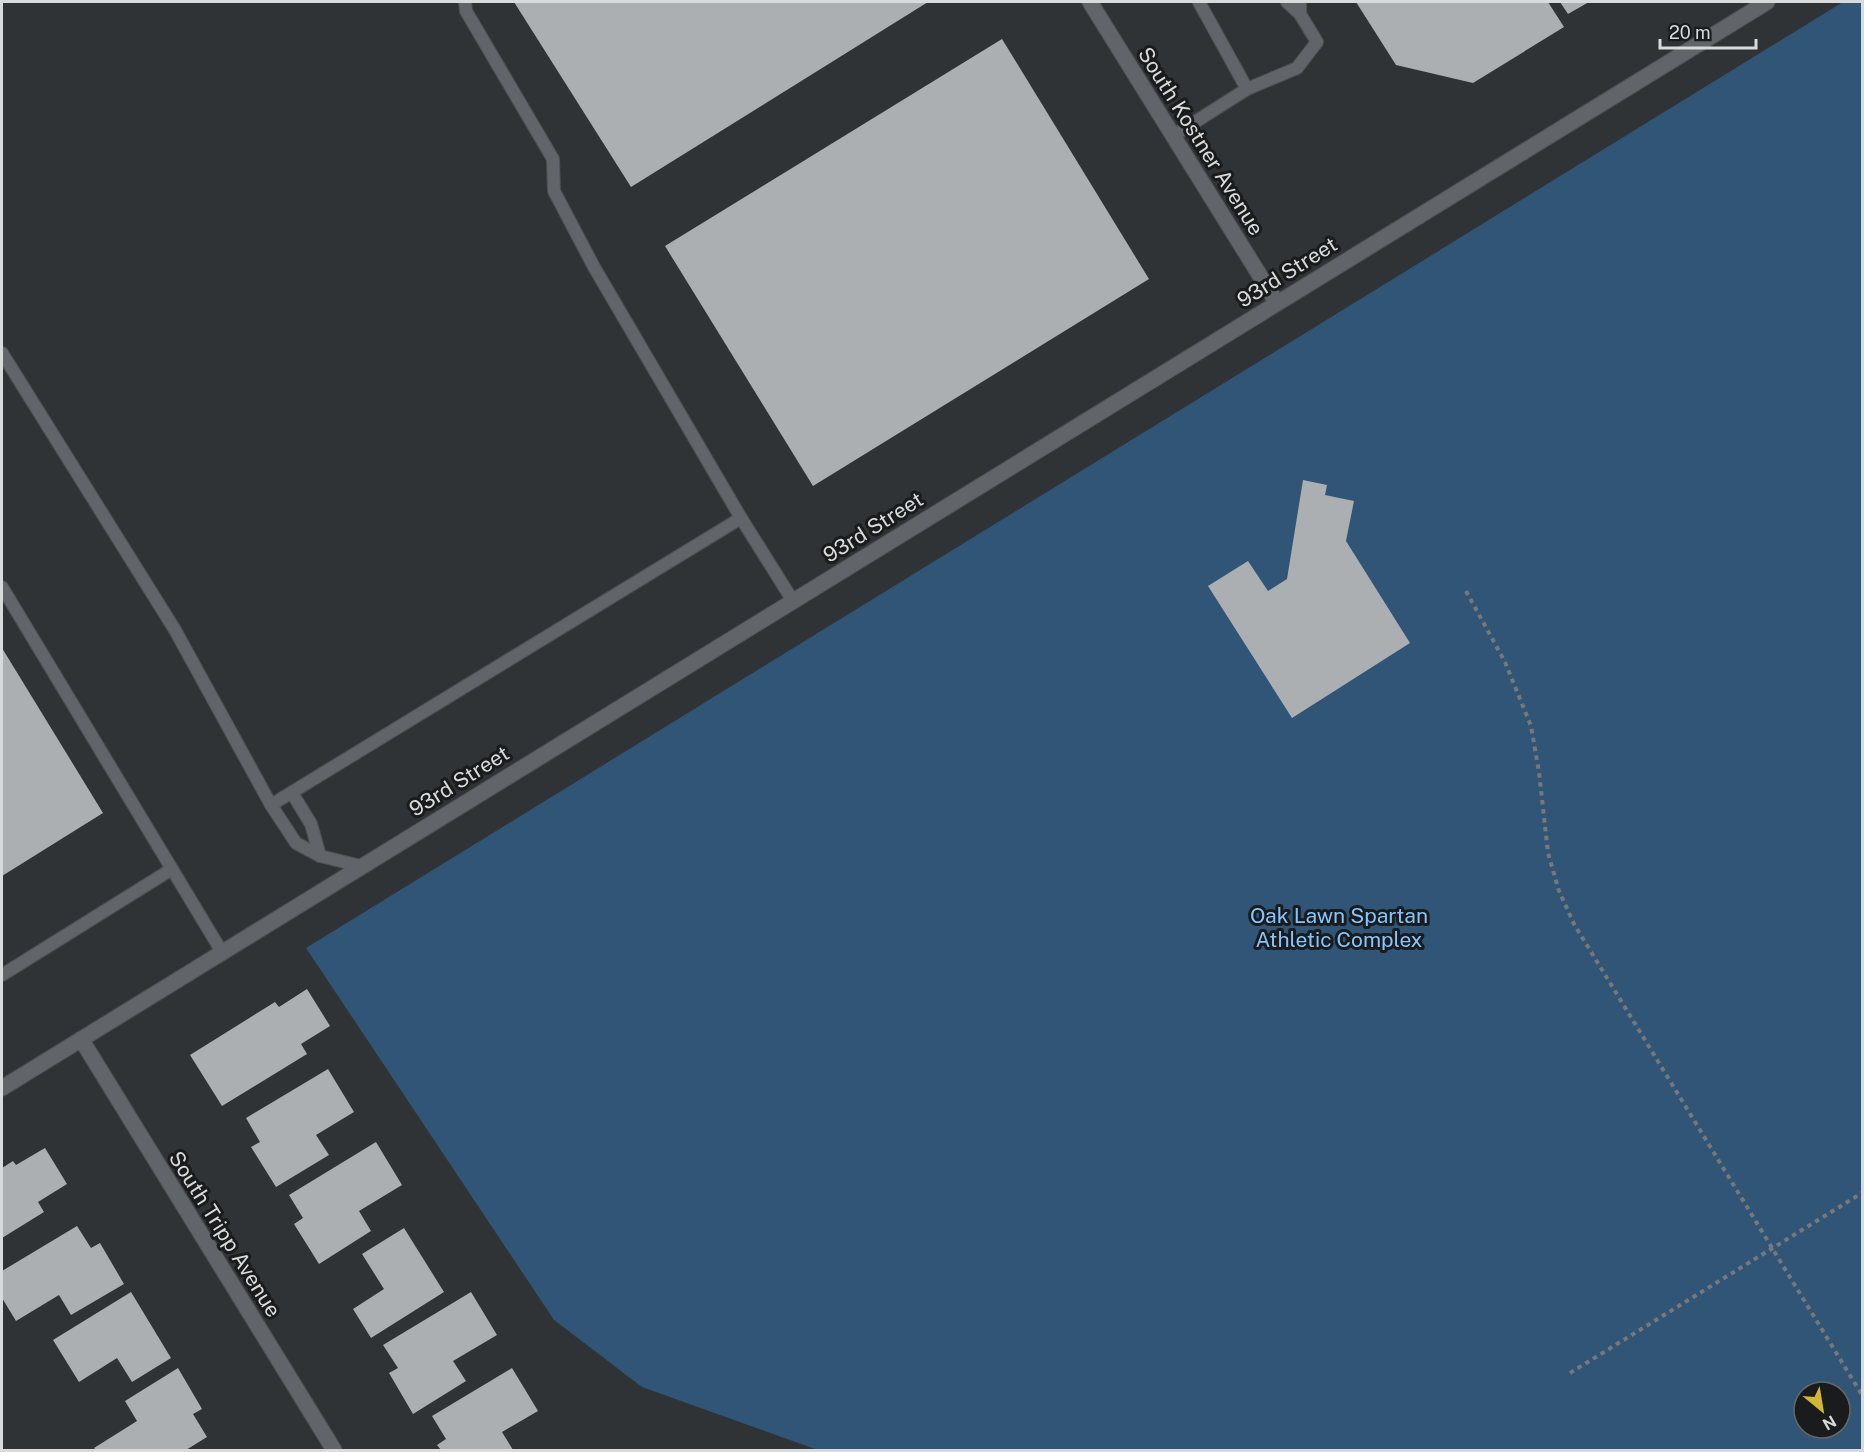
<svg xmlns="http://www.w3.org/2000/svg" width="1864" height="1452" font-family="'Public Sans',sans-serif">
  <rect width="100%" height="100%" fill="#303336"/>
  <!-- green -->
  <path fill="#305576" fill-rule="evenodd" d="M1843,2H1862V1450H818L642,1387L554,1320L306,948ZM1804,1392H1840V1428H1804Z"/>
  <!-- building -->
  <g fill="#abafb2">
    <path d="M514,2H928L631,187Z"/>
    <path d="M1356,2H1548L1564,27L1473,83L1396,65Z"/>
    <path d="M1560,2H1589L1568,14Z"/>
    <path d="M1002,39L1149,279L813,486L665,246Z"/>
    <path d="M1303,480L1327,485L1325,495L1354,501L1346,541L1410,643L1292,718L1208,586L1248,561L1268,591L1287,579Z"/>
    <path d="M2,648L103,813L2,876Z"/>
    <path d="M307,989L330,1026L301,1044L307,1054L222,1106L190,1055L275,1002L279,1007Z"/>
    <path d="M328,1069L354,1112L316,1135L329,1155L276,1187L251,1147L260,1142L246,1118Z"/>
    <path d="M376,1142L402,1185L359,1211L371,1231L319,1264L294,1224L303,1218L289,1195Z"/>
    <path d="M45,1148L67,1184L38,1202L44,1212L2,1238V1168L13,1161L16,1165Z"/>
    <path d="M77,1226L91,1248L100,1243L124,1284L71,1315L59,1295L16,1321L2,1298V1271Z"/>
    <path d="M404,1228L444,1292L371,1338L353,1309L384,1289L362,1254Z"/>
    <path d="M131,1292L171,1358L132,1382L117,1358L79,1382L53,1340Z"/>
    <path d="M471,1292L497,1335L453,1361L466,1381L413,1414L389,1373L398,1368L383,1345Z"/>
    <path d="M178,1368L202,1409L193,1414L207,1437L186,1450H96L94,1448L137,1421L125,1401Z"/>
    <path d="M512,1368L538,1411L502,1432L513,1450H441L437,1445L446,1439L432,1416Z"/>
  </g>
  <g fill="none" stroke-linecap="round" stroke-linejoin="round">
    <defs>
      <g id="service">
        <path d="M1199,2L1247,89"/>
        <path d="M1287,2L1300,14"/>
        <path d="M1173,136L1247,89L1297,68L1317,42L1300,14V2"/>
        <path d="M2,353L175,630L271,805L296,843L320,856L361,866"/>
        <path d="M741,518L793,601"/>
        <path d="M2,587L222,952"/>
        <path d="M292,793L311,824L320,856"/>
        <path d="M271,805L741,518L594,267L554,191L553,159L466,11L465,2"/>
        <path d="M2,975L172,869"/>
      </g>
      <g id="minor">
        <path d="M1090,2L1277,303"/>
        <path d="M81,1039L334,1450"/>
        <path d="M2,1088L1767,2"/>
      </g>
    </defs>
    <!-- service casing -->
    <use href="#service" stroke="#4e5052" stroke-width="14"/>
    <!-- minor casing -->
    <use href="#minor" stroke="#4e5052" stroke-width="17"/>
    <!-- path -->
    <g stroke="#76787b" stroke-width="4" stroke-dasharray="4.5 4.5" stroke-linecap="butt">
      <path d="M1466,591L1505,662L1531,726L1539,772L1548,853L1559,891L1574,924L1862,1395"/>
      <path d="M1570,1373L1862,1193"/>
    </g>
    <!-- service -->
    <use href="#service" stroke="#616468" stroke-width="12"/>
    <!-- minor -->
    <use href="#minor" stroke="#616468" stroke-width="15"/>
  </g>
  <g text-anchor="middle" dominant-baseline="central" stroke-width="6" stroke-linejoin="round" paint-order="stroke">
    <!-- street labels -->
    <g font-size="21" fill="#d8dadc" stroke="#191b1c">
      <text transform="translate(1201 141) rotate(58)">South Kostner Avenue</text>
      <text transform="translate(1287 272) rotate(-32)">93rd Street</text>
      <text transform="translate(873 527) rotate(-32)">93rd Street</text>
      <text transform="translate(459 781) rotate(-32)">93rd Street</text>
      <text transform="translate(225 1234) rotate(58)">South Tripp Avenue</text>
    </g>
    <!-- park labels -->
    <g font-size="21" fill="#85c5fe" stroke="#191b1c">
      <text x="1339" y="915">Oak Lawn Spartan<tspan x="1339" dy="24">Athletic Complex</tspan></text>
    </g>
  </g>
  <!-- border -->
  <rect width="1864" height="1452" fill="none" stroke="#d8dadc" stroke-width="6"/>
  <!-- north arrow -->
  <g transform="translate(1822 1410) rotate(150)"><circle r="28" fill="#191b1c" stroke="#656769" stroke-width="1.5"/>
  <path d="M0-4.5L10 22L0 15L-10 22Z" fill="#d2b736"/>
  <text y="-9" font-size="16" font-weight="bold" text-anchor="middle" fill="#d8dadc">N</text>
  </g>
  <!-- scale -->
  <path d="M1660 39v9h96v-9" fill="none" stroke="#d8dadc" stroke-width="3"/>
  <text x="1669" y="39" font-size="18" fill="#d8dadc" stroke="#191b1c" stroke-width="4.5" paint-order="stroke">20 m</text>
</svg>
